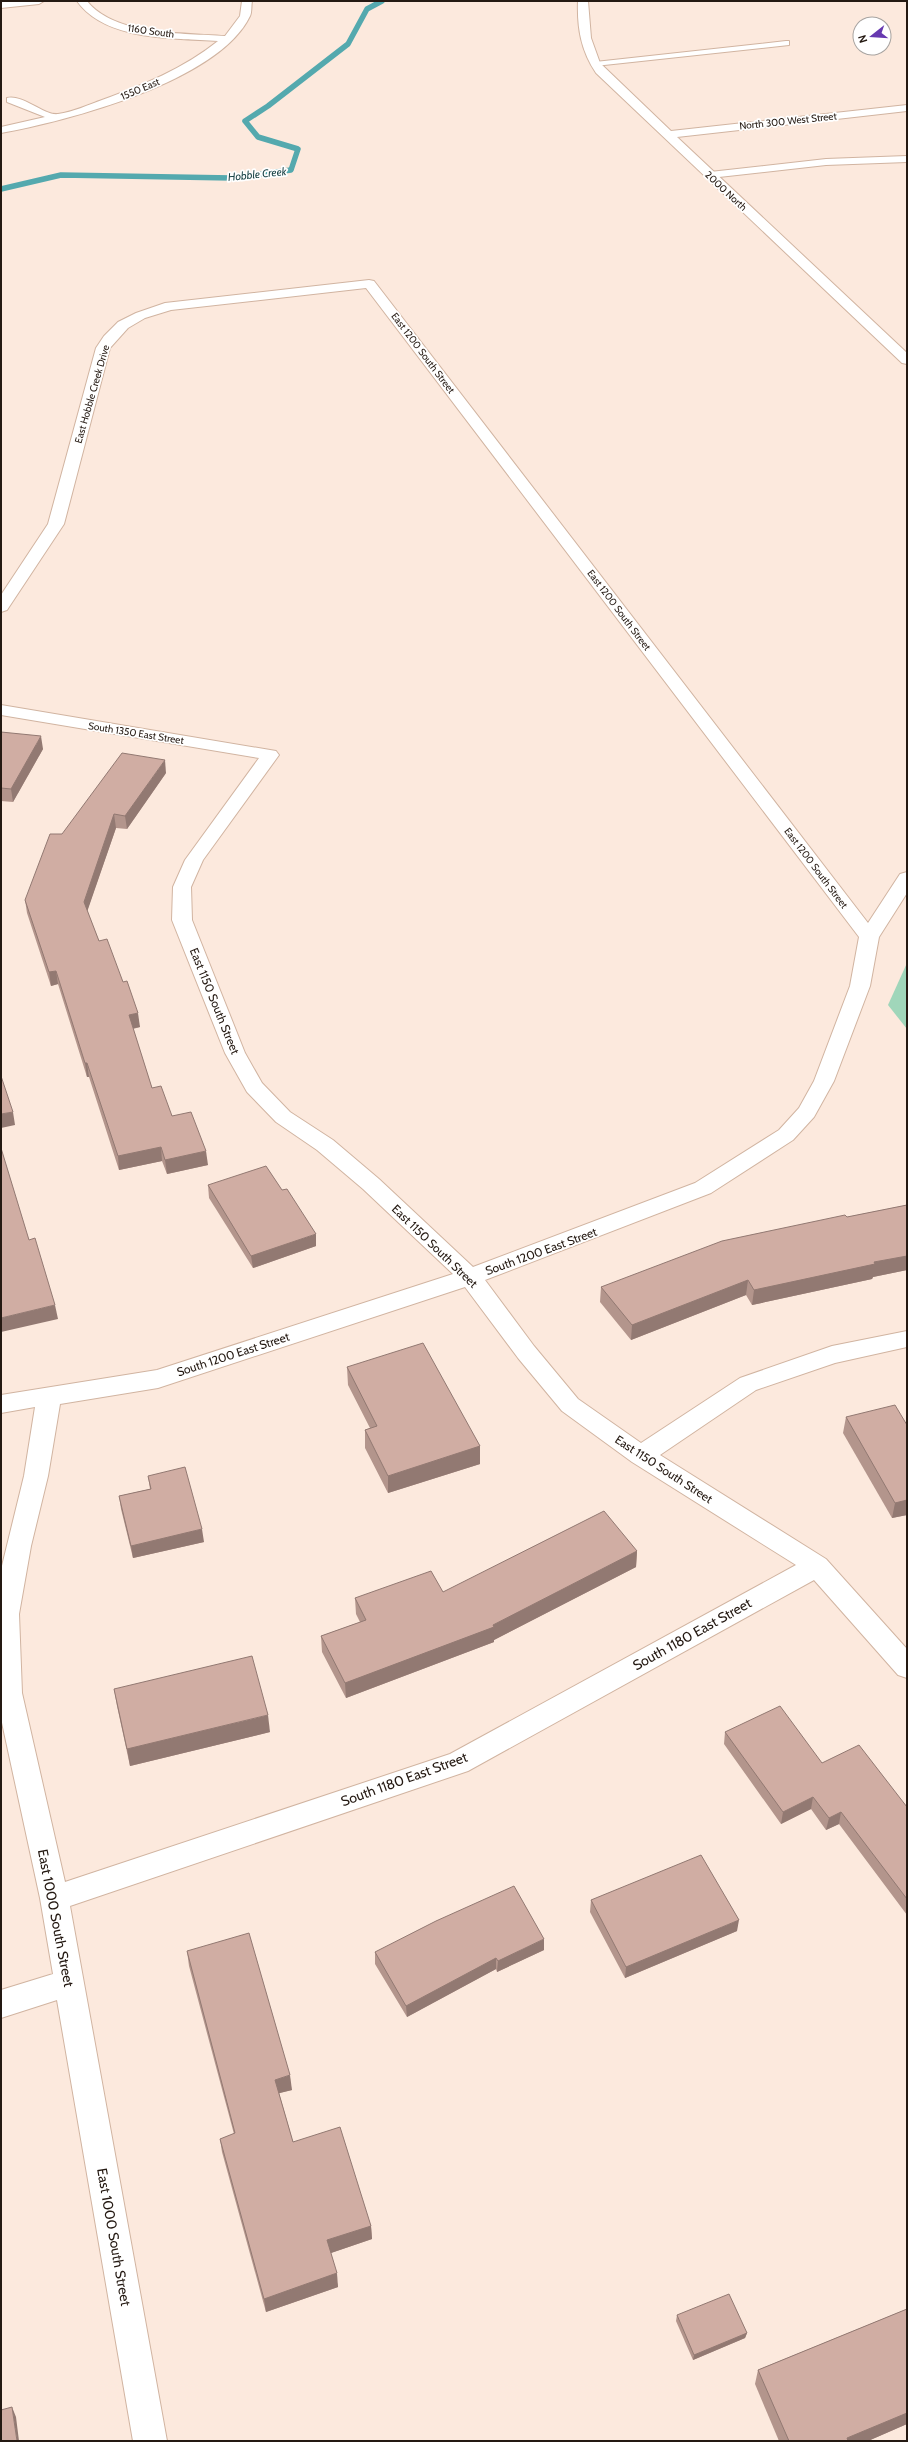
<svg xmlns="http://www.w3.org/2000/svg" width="908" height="2442" font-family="Cabin,sans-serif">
  <rect width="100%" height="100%" fill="#fce9dd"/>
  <!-- green -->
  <path fill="#a0d6ba" d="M907,963V1029L888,1005Z"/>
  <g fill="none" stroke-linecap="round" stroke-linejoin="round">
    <!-- stream -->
    <path stroke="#54a9ae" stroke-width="5.5" d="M1,189L61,175L232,178L291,170L298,149L258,137L245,121L268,106L348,44L367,9L382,1"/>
    <defs>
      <g id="service">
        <path d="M786,41H789V45L595,66L591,64L595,62Z"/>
        <path d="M907,156V162L826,165L710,178L706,175L710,172L826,159Z"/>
      </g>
      <g id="minor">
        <path d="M44,1L39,4L1,8V2Z"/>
        <path d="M77,1H87C115,36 184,33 225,36L240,16L242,1H252C251,6 252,12 250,16C219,81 68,121 1,133V127L45,117L7,102V98C23,94 44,116 58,114C73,112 88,105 102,100C143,85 183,69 218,41C174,38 105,41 77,1Z"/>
        <path d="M578,1H588L591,38L600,63L671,131L907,105V111L677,137L907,353V364L902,363L596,73C581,51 577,28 578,1Z"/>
        <path d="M369,280L374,281L868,923L900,874L907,872V893L879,937L870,986L834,1081L814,1117L793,1140L711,1193L485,1280L534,1346L578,1399L641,1443L740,1378L832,1346L907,1331V1347L835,1363L756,1390L660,1455L826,1559L907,1649V1678L898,1675L814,1580L468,1771L70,1906L167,2441H133L57,2000L1,2018V1990L53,1974L40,1898L1,1718V1570L24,1476L35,1407L1,1413V1395L157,1370L453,1274L363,1189L317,1150L276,1122L247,1092L225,1053L172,920L173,887L185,860L259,758L1,715V705L276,751L279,755L203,860L191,887L192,920L245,1053L262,1083L290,1112L333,1140L379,1179L473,1267L695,1183L779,1130L799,1108L814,1081L850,986L859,937L366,288L171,310L145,318L128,328L110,348L64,524L7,610L1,612V595L48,524L96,348L104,336L118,322L136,313L165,303ZM465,1287L518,1358L562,1411L632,1462L796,1565L450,1754L65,1882L22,1693L19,1614L31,1546L48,1476L60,1404L158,1388Z"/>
      </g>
    </defs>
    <!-- service casing -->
    <use href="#service" stroke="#d1b4a1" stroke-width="2"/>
    <!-- minor casing -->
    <use href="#minor" stroke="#d1b4a1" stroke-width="2"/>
    <!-- service -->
    <use href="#service" fill="#fff" fill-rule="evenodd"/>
    <!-- minor -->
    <use href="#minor" fill="#fff" fill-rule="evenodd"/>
  </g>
  <!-- wall -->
  <g fill="#b3958c">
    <path d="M1,732L43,749L13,802L1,801Z"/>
    <path d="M166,773L127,829L116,828L87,911L99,941L140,1027L133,1029L152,1088L172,1116L208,1165L167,1174L162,1161L119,1170L89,1077H87L58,984L51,986L27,913L25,900L62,834Z"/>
    <path d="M208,1185L316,1246L253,1268L209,1198Z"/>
    <path d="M907,1205V1270L873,1277L872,1279L752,1305L746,1295L631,1340L600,1302L601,1287L847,1217Z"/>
    <path d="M347,1367L480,1446V1464L388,1493L365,1448V1430L370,1428L348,1385Z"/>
    <path d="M846,1417L907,1425V1515L892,1518L843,1433Z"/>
    <path d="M148,1476L204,1542L133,1558L121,1509L119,1496L150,1489Z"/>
    <path d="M637,1551L636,1567L494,1640V1642L346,1698L322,1652L321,1636L360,1622L356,1614L355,1598L443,1592Z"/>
    <path d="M114,1689L270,1732L130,1766L117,1706Z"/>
    <path d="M725,1732L822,1763L907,1807V1915L839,1824L826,1830L811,1809L781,1824L724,1744Z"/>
    <path d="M591,1900L737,1931L625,1978L590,1912Z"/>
    <path d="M544,1950L497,1972L496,1969L407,2017L375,1964V1952Z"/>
    <path d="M187,1951L292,2090L279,2093L293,2142L371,2226L372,2239L331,2253L338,2287L266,2312L222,2152L220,2139L234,2134L189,1966Z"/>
    <path d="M907,2309V2424L868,2441H779L755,2384L758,2370Z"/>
    <path d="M677,2315L747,2333L745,2338L693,2360L676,2321Z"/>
  </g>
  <!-- shaded-wall -->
  <g fill="#927972">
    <path d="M41,736L43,749L13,802L11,789Z"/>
    <path d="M165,760L166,773L127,829L125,816Z"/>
    <path d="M114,814L116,828L86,915L84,902Z"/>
    <path d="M56,971L58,984L51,986L49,972Z"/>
    <path d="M138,1013L140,1027L130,1029L129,1015Z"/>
    <path d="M85,1063H87L89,1077H87Z"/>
    <path d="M13,1112L15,1125L1,1128V1114Z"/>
    <path d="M161,1147L162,1161L119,1170L118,1156Z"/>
    <path d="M206,1151L208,1165L167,1174L165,1160Z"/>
    <path d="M316,1234V1246L253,1268L251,1256Z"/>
    <path d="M907,1256V1270L873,1277L872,1279L752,1305L754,1290L874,1262Z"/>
    <path d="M748,1280L746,1295L631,1340L632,1325Z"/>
    <path d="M55,1305L58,1319L1,1332V1318Z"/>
    <path d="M480,1446V1464L388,1493V1476Z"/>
    <path d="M907,1500V1515L892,1518L895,1503Z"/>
    <path d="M202,1529L204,1542L133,1558L131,1546Z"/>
    <path d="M637,1551L636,1567L494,1640V1642L346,1698L345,1683L493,1625Z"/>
    <path d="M268,1715L270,1732L130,1766L127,1749Z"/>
    <path d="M813,1797L811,1809L781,1824L783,1812Z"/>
    <path d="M841,1812L839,1824L826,1830L829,1818Z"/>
    <path d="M739,1920L737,1931L625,1978L626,1967Z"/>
    <path d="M544,1939V1950L497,1972L498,1961Z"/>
    <path d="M496,1958V1969L407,2017L406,2006Z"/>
    <path d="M290,2075L292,2090L276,2094L275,2080Z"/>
    <path d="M371,2226L372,2239L328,2254L327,2240Z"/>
    <path d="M337,2273L338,2287L266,2312L264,2299Z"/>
    <path d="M747,2333L745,2338L693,2360L694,2355Z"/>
    <path d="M12,2407L16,2417L19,2441H17Z"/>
    <path d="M907,2413V2424L868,2441H846L847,2438Z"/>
  </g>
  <!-- building -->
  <g fill="#d0ada3" stroke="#927972">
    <path d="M1,732L41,736L11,789L1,788Z"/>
    <path d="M122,753L165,760L125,816L114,814L84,902L99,941L107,939L123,982L127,981L138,1013L129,1015L152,1088L161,1086L172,1116L191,1112L206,1151L165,1160L161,1147L118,1156L87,1063H85L56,971L49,972L25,900L50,834H62Z"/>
    <path d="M1,1076L13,1112L1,1114Z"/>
    <path d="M1,1148L29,1240L35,1238L55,1305L1,1318Z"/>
    <path d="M266,1166L282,1190L287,1189L316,1234L251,1256L208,1185Z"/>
    <path d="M907,1205V1256L874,1262L875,1264L754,1290L748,1280L632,1325L601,1287L722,1241L845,1215L847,1217Z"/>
    <path d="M423,1343L480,1446L388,1476L365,1430L377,1426L347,1367Z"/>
    <path d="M895,1405L907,1425V1500L895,1503L846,1417Z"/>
    <path d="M185,1467L202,1529L131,1546L119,1496L151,1489L148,1476Z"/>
    <path d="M604,1511L637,1551L493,1625L494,1627L345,1683L321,1636L366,1620L355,1598L431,1571L443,1592Z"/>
    <path d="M252,1656L268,1715L127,1749L114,1689Z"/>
    <path d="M780,1706L822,1763L859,1745L907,1807V1899L841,1812L829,1818L813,1797L783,1812L725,1732Z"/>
    <path d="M701,1855L739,1920L626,1967L591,1900Z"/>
    <path d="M514,1886L544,1939L498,1961L496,1958L406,2006L375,1952L436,1921Z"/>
    <path d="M249,1933L290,2075L275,2080L293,2142L340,2127L371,2226L327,2240L337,2273L264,2299L220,2139L235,2133L187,1951Z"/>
    <path d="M729,2294L747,2333L694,2355L677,2315Z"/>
    <path d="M907,2309V2413L847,2438L848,2441H789L758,2370Z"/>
    <path d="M12,2407L17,2441H1V2410Z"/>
  </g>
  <g text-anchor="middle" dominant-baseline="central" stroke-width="3.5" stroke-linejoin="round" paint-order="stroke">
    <!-- far-street labels -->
    <g font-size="10" fill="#241912" stroke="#fff">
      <text transform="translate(151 31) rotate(8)">1160 South</text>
      <text transform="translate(140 89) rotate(-23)">1550 East</text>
      <text transform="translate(788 121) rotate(-6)">North 300 West Street</text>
      <text transform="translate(726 191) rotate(43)">2000 North</text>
      <text transform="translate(423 353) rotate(53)">East 1200 South Street</text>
      <text transform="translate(92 394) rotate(-74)">East Hobble Creek Drive</text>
      <text transform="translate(619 610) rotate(53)">East 1200 South Street</text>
      <text transform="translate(136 733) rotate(9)">South 1350 East Street</text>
      <text transform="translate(816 868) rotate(53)">East 1200 South Street</text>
    </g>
    <!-- far-water labels -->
    <g font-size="11" font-style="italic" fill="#1b4346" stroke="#fff">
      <text transform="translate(257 174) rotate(-6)">Hobble Creek</text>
    </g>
    <!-- street labels -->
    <g font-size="12" fill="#241912" stroke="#fff">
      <text transform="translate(215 1001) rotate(68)">East 1150 South Street</text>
      <text transform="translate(435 1246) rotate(44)">East 1150 South Street</text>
      <text transform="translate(541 1251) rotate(-20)">South 1200 East Street</text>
      <text transform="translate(233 1354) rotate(-18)">South 1200 East Street</text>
      <text transform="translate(664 1469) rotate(33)">East 1150 South Street</text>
    </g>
    <!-- near-street labels -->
    <g font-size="14" fill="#241912" stroke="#fff">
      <text transform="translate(692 1634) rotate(-29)">South 1180 East Street</text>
      <text transform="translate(404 1779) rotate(-20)">South 1180 East Street</text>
      <text transform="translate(56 1918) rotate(79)">East 1000 South Street</text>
      <text transform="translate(114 2237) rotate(80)">East 1000 South Street</text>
    </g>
  </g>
  <!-- border -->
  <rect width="908" height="2442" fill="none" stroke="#241912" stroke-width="4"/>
  <!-- north arrow -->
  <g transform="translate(872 36) rotate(253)"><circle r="19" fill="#ffffff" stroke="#a7a3a0"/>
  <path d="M0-3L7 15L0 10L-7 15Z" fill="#6739b0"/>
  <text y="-6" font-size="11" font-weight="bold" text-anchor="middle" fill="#241912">N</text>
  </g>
</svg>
